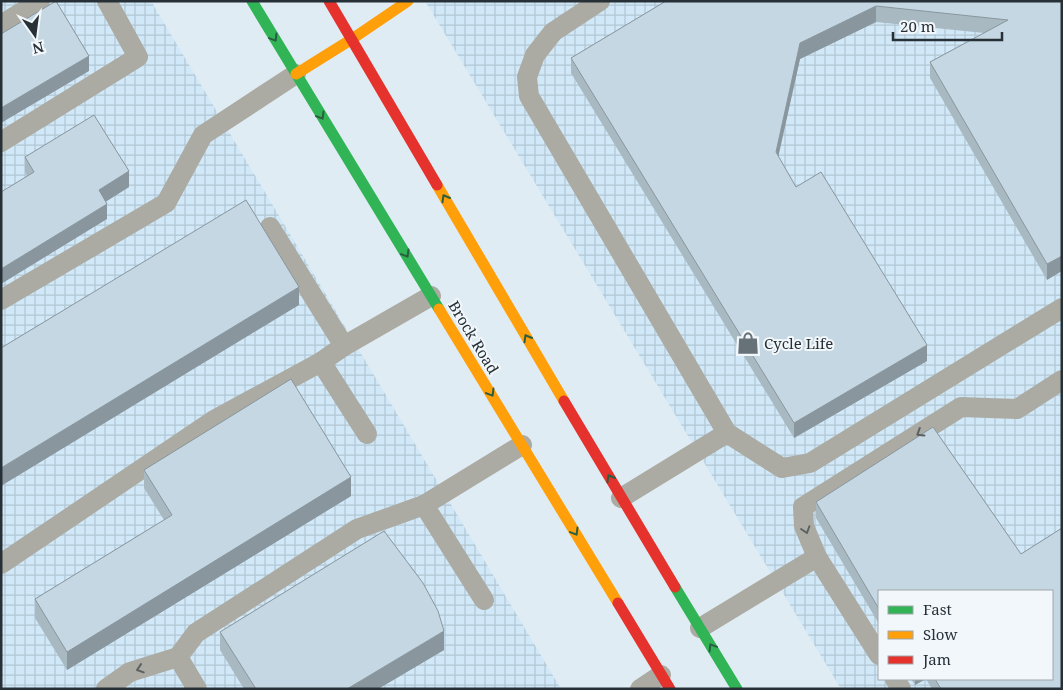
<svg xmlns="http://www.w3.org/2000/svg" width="1063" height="690" font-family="'Noto Serif',serif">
  <defs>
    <pattern id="industrial-grid" width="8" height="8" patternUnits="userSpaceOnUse" patternTransform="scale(1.25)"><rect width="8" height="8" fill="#d0e8f7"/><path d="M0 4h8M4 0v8" fill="none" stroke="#b2c7d4"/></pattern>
  </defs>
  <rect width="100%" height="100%" fill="#e0ecf3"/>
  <!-- industrial -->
  <g fill="url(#industrial-grid)" fill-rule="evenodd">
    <path d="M1,1H151L561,689H1Z"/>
    <path d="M425,1H1062V689H841ZM879,591H1052V679H879Z"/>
  </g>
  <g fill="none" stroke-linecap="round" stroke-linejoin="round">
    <!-- lane -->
    <g stroke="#ababa3" stroke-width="20">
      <path d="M600,1L553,32L535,55L527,77L529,96L727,433L782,468L810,463L1062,308"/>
      <path d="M1,25L40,1"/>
      <path d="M1,142L138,57L107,1"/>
      <path d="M270,227L344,346"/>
      <path d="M1,300L166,203L203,135L296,74"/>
      <path d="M321,362L367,434"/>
      <path d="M621,498L727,433"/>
      <path d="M817,557L804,526L803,507L961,407L1017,409L1062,380"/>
      <path d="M1,564L214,420L321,362L344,346L431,296"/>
      <path d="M484,600L424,505L522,445"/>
      <path d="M700,628L817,557L879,655"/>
      <path d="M178,657L197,689"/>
      <path d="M895,679L901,689"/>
      <path d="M106,689L130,672L178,657L196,633L357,529L424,505"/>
      <path d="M640,689L661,675"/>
    </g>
    <!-- fast -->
    <g stroke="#30b455" stroke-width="11">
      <path d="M252,1L439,309"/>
      <path d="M675,587L737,689"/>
    </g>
    <!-- slow -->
    <g stroke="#ff9f0a" stroke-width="11">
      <path d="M296,74L352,39L408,1"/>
      <path d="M437,185L564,401"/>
      <path d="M439,309L618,603"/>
    </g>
    <!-- jam -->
    <g stroke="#e5322d" stroke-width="11">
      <path d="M329,1L437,185"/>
      <path d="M564,401L675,587"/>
      <path d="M618,603L670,689"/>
    </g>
  </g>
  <!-- wall -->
  <g fill="#a9b9c2">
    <path d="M666,1H1061L1047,280L930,78V62L984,33L876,22L800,59L778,156L796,187L927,361L794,438L571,73V58Z"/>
    <path d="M25,157L129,187L106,201L107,219L27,176L25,172Z"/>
    <path d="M933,427L1021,554L1062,528V689H932L926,679L915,685L911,679H1052V591H879V624L816,518V502Z"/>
    <path d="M144,470L351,496L67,670L35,618V599L164,520L144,488Z"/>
    <path d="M220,632L444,650L378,689H244L220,650Z"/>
  </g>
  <!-- shaded-wall -->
  <g fill="#89969e">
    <path d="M876,6V22L800,59L776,167V152L800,43Z"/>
    <path d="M89,56V71L1,123V108Z"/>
    <path d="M129,171V187L99,206V190Z"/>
    <path d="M107,204V219L1,284V269Z"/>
    <path d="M1062,256V271L1047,280V264Z"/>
    <path d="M299,287V305L1,486V468Z"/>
    <path d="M927,345V361L794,438V423Z"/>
    <path d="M351,477V496L67,670V652Z"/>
    <path d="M444,631V650L378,689H347Z"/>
    <path d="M915,679H926L915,685Z"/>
  </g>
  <!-- building -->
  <g fill="#c4d7e2" stroke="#89969e">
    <path d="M56,1L89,56L1,108V34Z"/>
    <path d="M666,1H1061L1062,2V256L1047,264L930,62L1008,20L876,6L800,43L776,152L796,187L821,172L927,345L794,423L571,58Z"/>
    <path d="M94,115L129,171L99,190L107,204L1,269V192L34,172L25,157Z"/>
    <path d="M246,200L299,287L1,468V348Z"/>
    <path d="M291,379L351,477L67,652L35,599L172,515L144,470Z"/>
    <path d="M933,427L1021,554L1062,528V689H941L935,679H1052V591H879V609L816,502Z"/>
    <path d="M384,531L423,583L438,611L444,631L347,689H256L220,632Z"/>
  </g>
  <!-- one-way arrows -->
  <defs><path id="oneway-chevron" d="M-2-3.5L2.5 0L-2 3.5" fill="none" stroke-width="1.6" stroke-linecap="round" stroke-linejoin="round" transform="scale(1.25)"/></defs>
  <g stroke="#2a5e41">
    <use href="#oneway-chevron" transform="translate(274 38) rotate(59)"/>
    <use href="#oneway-chevron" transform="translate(321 116) rotate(59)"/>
    <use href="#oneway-chevron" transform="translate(445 198) rotate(-120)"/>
    <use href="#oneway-chevron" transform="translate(406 254) rotate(59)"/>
    <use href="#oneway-chevron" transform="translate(527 338) rotate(-120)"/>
    <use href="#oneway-chevron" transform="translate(491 393) rotate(59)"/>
    <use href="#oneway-chevron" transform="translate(610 478) rotate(-120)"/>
    <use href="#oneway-chevron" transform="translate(575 532) rotate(59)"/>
    <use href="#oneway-chevron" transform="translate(712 647) rotate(-121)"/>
  </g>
  <g stroke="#5b6162">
    <use href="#oneway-chevron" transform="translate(920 433) rotate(148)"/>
    <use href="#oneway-chevron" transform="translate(806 530) rotate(72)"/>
    <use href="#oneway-chevron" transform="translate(140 669) rotate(162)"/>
  </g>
  <!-- icons -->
  <defs>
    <symbol id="shop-bare" viewBox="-9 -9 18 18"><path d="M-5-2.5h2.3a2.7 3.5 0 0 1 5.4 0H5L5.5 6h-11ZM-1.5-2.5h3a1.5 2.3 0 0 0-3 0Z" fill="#677278" stroke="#f2f7fb" stroke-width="2.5" paint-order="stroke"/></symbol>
  </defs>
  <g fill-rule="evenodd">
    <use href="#shop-bare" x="732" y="327" width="32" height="32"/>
  </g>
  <g text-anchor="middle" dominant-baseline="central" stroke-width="4" stroke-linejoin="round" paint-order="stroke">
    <!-- street labels -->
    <g font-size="15" fill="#263036" stroke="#f2f7fb">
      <text transform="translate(474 337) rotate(59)">Brock Road</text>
    </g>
    <!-- poi labels -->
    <g font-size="15" fill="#263036" stroke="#f2f7fb" text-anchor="start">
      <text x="764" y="343">Cycle Life</text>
    </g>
  </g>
  <!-- border -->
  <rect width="1063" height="690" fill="none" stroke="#263036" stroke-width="5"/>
  <!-- legend -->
  <rect x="878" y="590" width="175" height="90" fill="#f2f7fb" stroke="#a0a7ac"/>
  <rect x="888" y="606" width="25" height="8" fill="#30b455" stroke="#a0a7ac"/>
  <text x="923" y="615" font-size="15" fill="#263036">Fast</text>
  <rect x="888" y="631" width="25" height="8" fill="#ff9f0a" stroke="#a0a7ac"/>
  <text x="923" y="640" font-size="15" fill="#263036">Slow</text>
  <rect x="888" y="656" width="25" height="8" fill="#e5322d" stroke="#a0a7ac"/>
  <text x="923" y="665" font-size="15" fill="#263036">Jam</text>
  <!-- north arrow -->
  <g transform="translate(35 35) rotate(166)" stroke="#f2f7fb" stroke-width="4" paint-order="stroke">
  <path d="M0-4L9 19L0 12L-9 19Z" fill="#263036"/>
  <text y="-8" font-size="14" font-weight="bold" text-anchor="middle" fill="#263036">N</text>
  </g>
  <!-- scale -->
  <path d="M893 32v8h109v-8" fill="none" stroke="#263036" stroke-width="2.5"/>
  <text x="900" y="32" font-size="15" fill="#263036" stroke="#f2f7fb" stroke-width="4" paint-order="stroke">20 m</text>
</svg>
